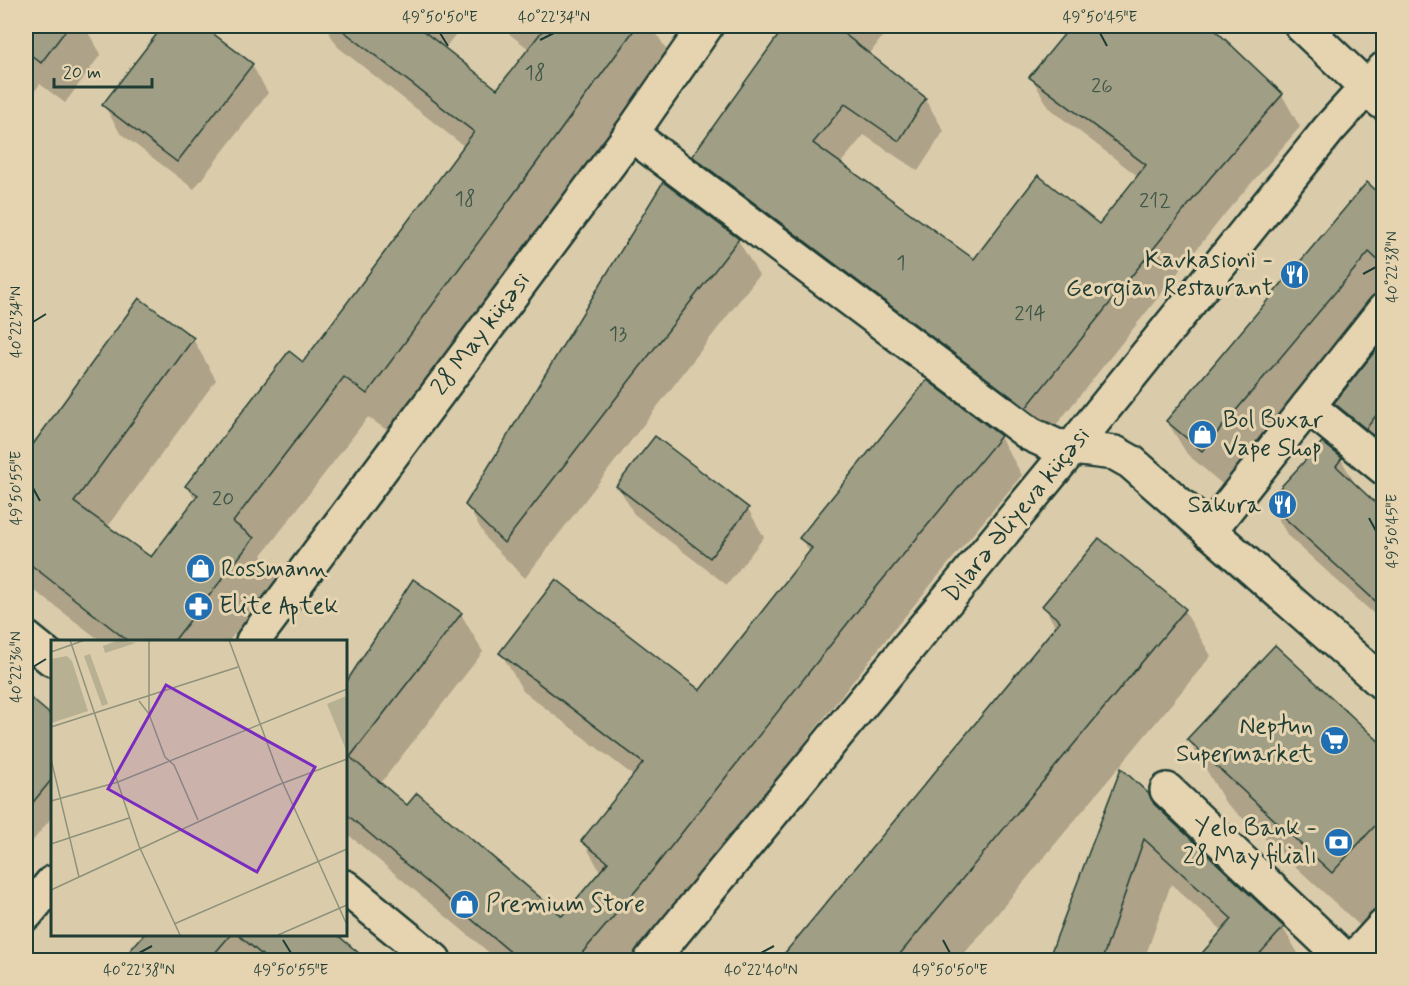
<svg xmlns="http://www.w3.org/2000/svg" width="1409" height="986" font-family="Mynerve,sans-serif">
  <rect width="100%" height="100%" fill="#dacbaa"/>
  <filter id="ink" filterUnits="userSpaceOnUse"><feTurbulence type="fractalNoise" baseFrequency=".0167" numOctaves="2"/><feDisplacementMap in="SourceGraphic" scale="12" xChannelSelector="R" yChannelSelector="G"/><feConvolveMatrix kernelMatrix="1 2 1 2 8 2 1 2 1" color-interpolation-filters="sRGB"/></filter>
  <g filter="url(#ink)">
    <!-- shadow -->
    <g fill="#0003">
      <path d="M26,26H84L101,54L65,103L40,84L26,103Z"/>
      <path d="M165,26H200L252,65L268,93L194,189L120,133L104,105Z"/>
      <path d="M325,26H462L444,49L497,91L529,49L499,26H652L669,54L391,433L368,417L262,555L276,579L229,641H101L26,584V456L139,300L193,339L216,380L107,528L151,559L196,501L187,486L304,365L465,147L338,47Z"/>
      <path d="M787,26H890L869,55L925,99L944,131L918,171L864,135L840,164L975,261L1099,226L1139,177L1050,109L1031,77L1073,26H1209L1282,95L1300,127L1228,210L1045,439L712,188L693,156Z"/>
      <path d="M1375,26H1384V35Z"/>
      <path d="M1367,184L1384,199V290L1222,484L1187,454L1167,421Z"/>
      <path d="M738,240L759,275L525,578L488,541L467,505Z"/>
      <path d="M1384,343V460L1355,436L1336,403Z"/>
      <path d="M1000,437L1022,475L891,633L671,912L630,960H498L345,832V686L461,614L483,652L380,784L407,807L563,918L601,873L583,841L634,776L523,691L501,653L701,692L810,553L801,538Z"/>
      <path d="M1322,444L1341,459L1358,489L1384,512V623L1288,536L1269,503Z"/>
      <path d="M618,486L748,509L764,537L727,585L634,514Z"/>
      <path d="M1044,606L1184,610L1211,656L959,960H781L1056,628Z"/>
      <path d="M1275,647L1384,747V918L1369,934L1225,802L1189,740Z"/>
      <path d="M26,696L52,718V817L26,849Z"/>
      <path d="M1122,770L1153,805L1283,928L1302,960H1198L1223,931L1171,884L1144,960H1049Z"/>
      <path d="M147,934H333L365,960H124Z"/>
    </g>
    <!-- building -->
    <g fill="#a09f85" stroke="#1f3d34" stroke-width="1.5">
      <path d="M26,26H69L41,63L26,51Z"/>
      <path d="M163,26H203L253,64L177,162L102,105Z"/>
      <path d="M337,26H417L497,89L546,26H637L367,394L344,377L233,522L254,538L174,641H128L26,561V454L139,298L194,338L74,502L151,557L198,495L185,486L289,351L303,362L474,132Z"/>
      <path d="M785,26H834L926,98L899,141L845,104L813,143L974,259L1038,175L1099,224L1146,165L1029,77L1071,26H1211L1283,94L1210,178L1026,408L692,156Z"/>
      <path d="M663,182L739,239L504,543L465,505Z"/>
      <path d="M1367,182L1383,197V265L1369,252L1202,451L1166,421Z"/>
      <path d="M1383,341V406L1366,429L1334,403Z"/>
      <path d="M927,380L1001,436L870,595L639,887L576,960H520L345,813V684L413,579L462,613L350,757L407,805L417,793L562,916L608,862L581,841L643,763L499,653L556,579L700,690L812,548L799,538Z"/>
      <path d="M655,436L749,508L710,558L616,486Z"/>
      <path d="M1322,442L1342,458L1336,466L1383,510V608L1267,502Z"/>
      <path d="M1099,538L1186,609L895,960H779L1060,621L1042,606Z"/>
      <path d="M1275,645L1383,745V817L1332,873L1187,739Z"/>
      <path d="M26,694L52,716V779L26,811Z"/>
      <path d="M1121,768L1149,794L1154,804L1284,927L1254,960H1196L1232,919L1144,839L1102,960H1048Z"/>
      <path d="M145,933H232L209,960H122Z"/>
      <path d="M236,933H335L367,960H268Z"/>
    </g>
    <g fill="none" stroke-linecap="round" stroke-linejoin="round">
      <defs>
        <g id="minor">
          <path d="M1367,87L1384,69"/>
          <path d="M631,134L1030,434L1056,446L1115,453L1131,462L1384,684"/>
          <path d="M1308,406L1384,468"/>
          <path d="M1209,531L1384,310"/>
          <path d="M1167,790L1346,960"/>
        </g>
        <g id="major">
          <path d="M1302,26L1382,102"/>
          <path d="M26,638L52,659"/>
          <path d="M253,641L631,134L706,26"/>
          <path d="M345,887L434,960"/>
          <path d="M26,914L52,883"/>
          <path d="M651,960L1072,448L1329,129L1367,87"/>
          <path d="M1353,960L1384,926"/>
        </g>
      </defs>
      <!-- minor casing -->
      <use href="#minor" stroke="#1f3d34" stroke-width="38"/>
      <!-- major casing -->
      <use href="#major" stroke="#1f3d34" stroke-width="38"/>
      <!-- minor -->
      <use href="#minor" stroke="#e6d4b1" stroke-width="33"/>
      <!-- major -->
      <use href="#major" stroke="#e6d4b1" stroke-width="33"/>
    </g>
  </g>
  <!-- ticks -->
  <path fill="none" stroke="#1f3d34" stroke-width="2" d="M440,33L448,46M1100,33L1107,46M540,40L554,33M1363,274L1376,267M33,322L46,314M33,488L40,501M1369,518L1376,531M33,667L46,659M283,940L291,953M943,940L950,953M139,953L152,946M761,953L774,946"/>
  <!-- icons -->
  <defs>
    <symbol id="restaurant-disc" viewBox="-11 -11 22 22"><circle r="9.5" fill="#1f6fb2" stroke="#e6d4b1"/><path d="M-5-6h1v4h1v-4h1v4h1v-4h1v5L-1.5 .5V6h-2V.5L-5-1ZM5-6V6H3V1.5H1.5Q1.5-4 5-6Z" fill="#fff"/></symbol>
    <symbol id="shop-disc" viewBox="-11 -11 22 22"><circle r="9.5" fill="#1f6fb2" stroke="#e6d4b1"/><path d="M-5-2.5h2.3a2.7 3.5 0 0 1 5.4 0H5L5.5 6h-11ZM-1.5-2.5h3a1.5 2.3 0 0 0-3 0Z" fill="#fff"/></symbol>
    <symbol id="pharmacy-disc" viewBox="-11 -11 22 22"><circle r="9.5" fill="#1f6fb2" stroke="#e6d4b1"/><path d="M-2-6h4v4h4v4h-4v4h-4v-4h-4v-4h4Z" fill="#fff"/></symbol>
    <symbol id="supermarket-disc" viewBox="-11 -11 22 22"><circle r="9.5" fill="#1f6fb2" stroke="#e6d4b1"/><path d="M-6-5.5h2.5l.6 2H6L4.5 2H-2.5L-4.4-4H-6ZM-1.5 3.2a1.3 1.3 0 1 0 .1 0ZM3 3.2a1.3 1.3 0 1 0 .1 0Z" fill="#fff"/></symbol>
    <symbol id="bank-disc" viewBox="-11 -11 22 22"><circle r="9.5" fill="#1f6fb2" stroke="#e6d4b1"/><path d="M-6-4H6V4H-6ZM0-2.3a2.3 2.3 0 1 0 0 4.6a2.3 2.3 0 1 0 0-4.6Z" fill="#fff"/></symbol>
  </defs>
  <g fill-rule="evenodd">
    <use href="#restaurant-disc" x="1278" y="258" width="33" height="33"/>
    <use href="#shop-disc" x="1186" y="418" width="33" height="33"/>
    <use href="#restaurant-disc" x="1266" y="488" width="33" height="33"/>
    <use href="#shop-disc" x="184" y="552" width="33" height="33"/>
    <use href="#pharmacy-disc" x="182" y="590" width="33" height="33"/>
    <use href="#supermarket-disc" x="1318" y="724" width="33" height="33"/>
    <use href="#bank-disc" x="1322" y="826" width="33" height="33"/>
    <use href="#shop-disc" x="448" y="888" width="33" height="33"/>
  </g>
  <g text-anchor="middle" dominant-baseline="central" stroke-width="6" stroke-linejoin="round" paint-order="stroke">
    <!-- number labels -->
    <g font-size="21" fill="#3f5648">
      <text x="535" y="73">18</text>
      <text x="1102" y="86">26</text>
      <text x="465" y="199">18</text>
      <text x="1155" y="201">212</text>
      <text x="901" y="263">1</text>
      <text x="1030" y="314">214</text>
      <text x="618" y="334">13</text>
      <text x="223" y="499">20</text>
    </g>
    <!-- poi labels -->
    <g font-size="24" fill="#1f3d34" stroke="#e6d4b1" text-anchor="end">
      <text x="1273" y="260">Kavkasioni -<tspan x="1273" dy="28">Georgian Restaurant</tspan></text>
      <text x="1223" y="420" text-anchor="start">Bol Buxar<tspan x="1223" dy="28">Vape Shop</tspan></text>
      <text x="1261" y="505">Sakura</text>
      <text x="221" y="569" text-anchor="start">Rossmann</text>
      <text x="219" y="606" text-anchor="start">Elite Aptek</text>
      <text x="1313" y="726">Neptun<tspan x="1313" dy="28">Supermarket</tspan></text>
      <text x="1317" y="828">Yelo Bank -<tspan x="1317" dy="28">28 May filialı</tspan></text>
      <text x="486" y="904" text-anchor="start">Premium Store</text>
    </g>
    <!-- street labels -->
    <g font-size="24" fill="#1f3d34" stroke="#e6d4b1">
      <text transform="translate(481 334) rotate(-53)">28 May küçəsi</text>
      <text transform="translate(1017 515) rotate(-51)">Dilarə Əliyeva küçəsi</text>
    </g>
  </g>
  <!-- overview -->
  <g transform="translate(51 640)">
    <rect width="296" height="296" fill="#dacbaa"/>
    <path d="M68,0L85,3L54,13L52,6ZM39,14L57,64L51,66L33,16ZM16,16L21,21L37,71L0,83V19ZM295,56V110L276,64Z" fill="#b7b093"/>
    <path fill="none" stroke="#8f927b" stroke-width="1.5" d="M19,0L88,206L129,295M98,0V73M178,0L227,132L296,285M0,12L34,0M88,61L98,74L114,117L123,125L147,180M0,87L187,27M0,119L28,237M67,142L296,49M0,161L67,142M0,204L78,178M0,250L227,145L296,119M123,284L296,209M227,295L296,265"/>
    <path fill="#7b2cbf" fill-opacity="0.15" stroke="#7b2cbf" stroke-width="3" d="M115,45L264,127L206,232L57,149Z"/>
    <rect width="296" height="296" fill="none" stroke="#1f3d34" stroke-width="3"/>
  </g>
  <!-- margin -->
  <rect width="1409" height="986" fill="none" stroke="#e6d4b1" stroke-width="66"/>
  <!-- scale -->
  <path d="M54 78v9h98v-9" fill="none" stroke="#1f3d34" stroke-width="3"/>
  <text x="63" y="78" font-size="18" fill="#1f3d34" stroke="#e6d4b1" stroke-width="4.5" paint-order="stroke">20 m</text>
  <rect x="33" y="33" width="1343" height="920" fill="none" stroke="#1f3d34" stroke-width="2"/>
  <g font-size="15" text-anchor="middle" fill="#1f3d34">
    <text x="440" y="22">49°50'50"E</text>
    <text x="554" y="22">40°22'34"N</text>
    <text x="1100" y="22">49°50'45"E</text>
    <text transform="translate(1392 267) rotate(-90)" y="5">40°22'38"N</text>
    <text transform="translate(16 322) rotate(-90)" y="5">40°22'34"N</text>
    <text transform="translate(16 488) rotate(-90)" y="5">49°50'55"E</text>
    <text transform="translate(1392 531) rotate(-90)" y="5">49°50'45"E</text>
    <text transform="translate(16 667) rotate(-90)" y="5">40°22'36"N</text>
    <text x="139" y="975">40°22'38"N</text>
    <text x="291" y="975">49°50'55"E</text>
    <text x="761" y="975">40°22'40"N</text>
    <text x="950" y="975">49°50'50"E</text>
  </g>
</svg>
